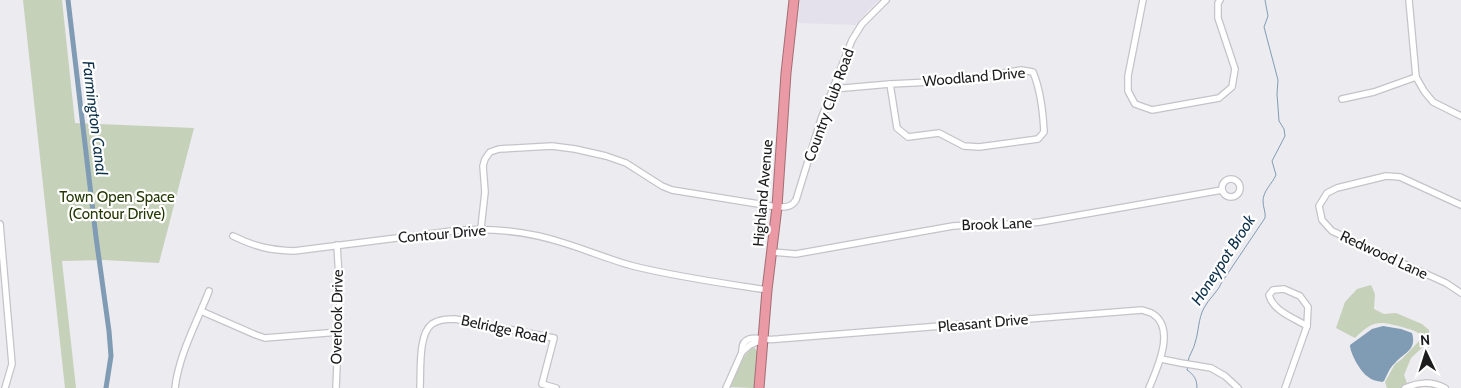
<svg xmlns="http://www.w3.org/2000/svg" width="1461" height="388" font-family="Cabin,sans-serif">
  <rect width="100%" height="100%" fill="#ecebf0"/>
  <!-- built -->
  <path fill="#e4e0ec" d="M800,0H879L868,10L856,25L798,23Z"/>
  <!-- green -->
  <g fill="#c6d1ba">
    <path d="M23,0H62L75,123L194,128L159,263L104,260L62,261L76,388H65Z"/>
    <path d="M1371,285L1375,294L1374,309L1384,314L1396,313L1422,324L1429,330L1430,338L1425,345L1411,358L1404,375L1407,383L1401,388H1387L1385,382L1395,364L1402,359L1419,341L1421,335C1415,330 1409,329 1402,327C1378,321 1374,320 1355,338L1336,328L1345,302L1357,289Z"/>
    <path d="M752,347H754L757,351L754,388L730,387L743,358Z"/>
  </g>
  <!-- water -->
  <path fill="#809cb4" d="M1383,326L1401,329L1412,333C1417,350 1405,352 1395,363C1390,367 1387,375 1384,381L1382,382C1377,381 1371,380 1367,376C1360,371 1350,353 1350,345L1372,329Z"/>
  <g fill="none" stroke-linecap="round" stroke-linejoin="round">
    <!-- stream -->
    <g stroke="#809cb4" stroke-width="1">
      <path d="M1188,361C1189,355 1194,349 1195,343C1199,331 1198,319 1204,308C1209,298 1218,292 1222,282L1265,218C1266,212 1263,208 1263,201C1263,191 1272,184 1276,175L1272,161L1285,136L1284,129L1279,121L1277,94L1278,80L1264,27L1268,16L1265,0"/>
      <path d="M1188,365L1187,370C1194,375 1197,379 1197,388"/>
    </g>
    <!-- canal -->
    <path stroke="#809cb4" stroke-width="5" d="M68,0L96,237L109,331L111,356L106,388"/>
    <defs>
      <g id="minor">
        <path d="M1143,0L1128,76V91L1135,104L1152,110L1219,98L1232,87L1235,69L1218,18V3L1220,0"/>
        <path d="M1409,0L1416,77L1424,91L1433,102L1461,116"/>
        <path d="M1021,70L1033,72C1041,91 1043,111 1044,132L1038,139L979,147L964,146L939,133L908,137L897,128L890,84L952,81Z"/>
        <path d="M833,89L890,84"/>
        <path d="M1342,99L1374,92L1416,77"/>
        <circle cx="1231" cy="188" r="9"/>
        <path d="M1461,205L1400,177L1386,176L1337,188L1327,193L1319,206L1322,220L1332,231L1446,283L1461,293"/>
        <path d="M0,224L12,364L5,388"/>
        <path d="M481,228L485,192L483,166L485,159L490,152L499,149L552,146L575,149L606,156L626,163L662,186L672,190L777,207C785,207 791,208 796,200L821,119L852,40L862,24L886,0"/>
        <path d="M233,236C256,247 269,250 294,251L460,230C495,228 530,232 564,243C587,250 610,260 633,266C677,277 722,283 767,290"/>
        <path d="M772,252L796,254L953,226C982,223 1010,226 1040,222L1222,190"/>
        <path d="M1284,289L1300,296L1308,307L1307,326C1294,318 1273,311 1269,295L1273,290Z"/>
        <path d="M201,311L256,335L265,338L339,332"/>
        <path d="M742,352L750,345L764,339"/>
        <path d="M1161,359L1181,363L1211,368L1225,376L1238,388"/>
        <path d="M175,388C179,354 197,322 209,291"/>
        <path d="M336,388L340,294L337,245"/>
        <path d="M420,388C421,371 418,334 432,324C439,319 448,319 455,319L554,338L542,384L556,388"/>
        <path d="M726,388L742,352C741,335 756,338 766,339C770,340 774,339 778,339L1142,310C1145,311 1150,312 1153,314C1176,329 1157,369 1149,388"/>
        <path d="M1285,388L1307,326"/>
        <path d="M1405,388C1419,382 1431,381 1445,388"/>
      </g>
      <path id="highway" d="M759,388L767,290L777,207L786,73L794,0"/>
    </defs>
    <!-- minor casing -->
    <use href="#minor" stroke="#c5c3c9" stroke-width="8"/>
    <!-- highway casing -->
    <use href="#highway" stroke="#a26e75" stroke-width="11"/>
    <!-- minor -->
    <use href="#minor" stroke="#fff" stroke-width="5.5"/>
    <!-- highway -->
    <use href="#highway" stroke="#ea9aa4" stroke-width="9"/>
  </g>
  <g text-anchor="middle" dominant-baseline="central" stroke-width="4.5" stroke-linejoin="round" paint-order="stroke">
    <!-- street labels -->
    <g font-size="15" fill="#1c1c1e" stroke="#fff">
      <text transform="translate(974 77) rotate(-5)">Woodland Drive</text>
      <text transform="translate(829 105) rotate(-70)">Country Club Road</text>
      <text transform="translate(763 193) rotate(-85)">Highland Avenue</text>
      <text transform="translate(997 224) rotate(-2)">Brook Lane</text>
      <text transform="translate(442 234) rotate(-5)">Contour Drive</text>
      <text transform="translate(1384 255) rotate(25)">Redwood Lane</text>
      <text transform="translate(337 317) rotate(-89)">Overlook Drive</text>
      <text transform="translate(983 323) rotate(-5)">Pleasant Drive</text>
      <text transform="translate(504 329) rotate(12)">Belridge Road</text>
    </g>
    <!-- park labels -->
    <g font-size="15" fill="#243804" stroke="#fff">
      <text x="117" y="197">Town Open Space<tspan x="117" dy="17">(Contour Drive)</tspan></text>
    </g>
    <!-- water labels -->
    <g font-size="16" font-style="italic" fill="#0d314b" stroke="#fff">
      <text transform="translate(95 118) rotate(83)">Farmington Canal</text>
      <text transform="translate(1223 260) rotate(-57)">Honeypot Brook</text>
    </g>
  </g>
  <!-- north arrow -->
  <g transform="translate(1426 353) rotate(356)" stroke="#ffffff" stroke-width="4" paint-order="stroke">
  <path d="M0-4L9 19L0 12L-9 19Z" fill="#1c1c1e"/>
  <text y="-8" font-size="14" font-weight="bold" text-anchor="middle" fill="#1c1c1e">N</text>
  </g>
</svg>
